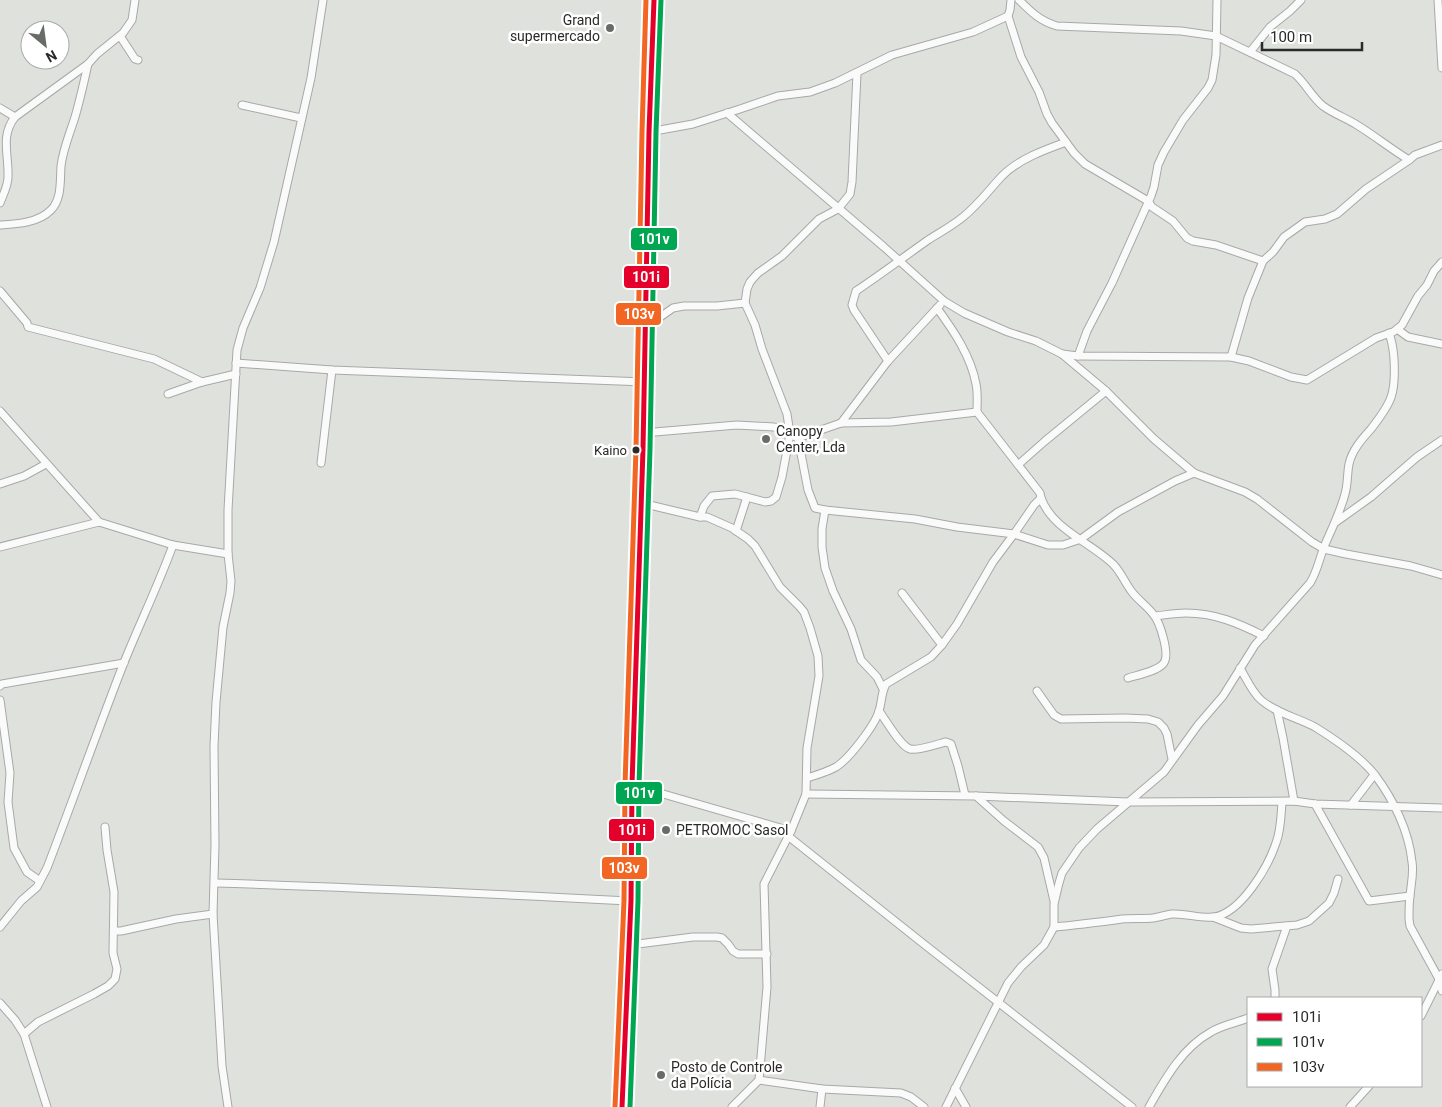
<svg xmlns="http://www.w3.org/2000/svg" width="1442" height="1107" font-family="Roboto,sans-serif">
  <rect width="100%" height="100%" fill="#dee1dc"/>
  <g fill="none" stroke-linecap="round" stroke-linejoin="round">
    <defs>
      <g id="street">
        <path d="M1011,0L1010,10L1008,16L1021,57L1039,92L1047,114L1052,123L1074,153L1085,164L1148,201L1152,207L1173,221L1187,238L1193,241L1216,245L1263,261"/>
        <path d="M1019,0C1031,12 1040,21 1057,26L1181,31L1216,36L1295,74C1306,84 1312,97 1323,106C1334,114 1346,118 1357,125C1375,136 1391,149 1409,160L1415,155L1442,145"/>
        <path d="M1438,0L1442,68"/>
        <path d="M120,36L135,59L138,60"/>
        <path d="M1250,52L1270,27L1290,11L1301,0"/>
        <path d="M242,105L301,118"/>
        <path d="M0,108L15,117"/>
        <path d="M727,113L884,247L944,301L964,313L1008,332L1036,341L1062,354L1106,391L1154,439L1194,473L1245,492L1257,499L1312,542L1324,549L1346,554L1411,566L1442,575"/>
        <path d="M649,132L693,124L740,109L778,96L810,92L835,83L892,55L973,32L1008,16"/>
        <path d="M0,203C3,195 8,186 8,177C9,155 0,136 15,117L88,64L97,54L123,33L132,20L135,0"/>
        <path d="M0,225C17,224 38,223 51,210C62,199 60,180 61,166C63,149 70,133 75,117C80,100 84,82 88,64"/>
        <path d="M0,291L27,323L28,327L154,359L202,382"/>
        <path d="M646,327L673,308L684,306H717L745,303"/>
        <path d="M1397,329L1408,337L1442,344"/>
        <path d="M1062,354L1078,356L1231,357L1249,361L1291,377L1307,380L1376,338L1393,332L1397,329L1402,325L1418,296L1427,285L1434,271L1442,262"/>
        <path d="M1078,356L1087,331L1112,283L1151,196L1154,187L1158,165L1164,152L1183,120L1208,88L1212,80L1216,55L1217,0"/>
        <path d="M1231,357L1248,298L1263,261L1273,252L1284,237L1305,222L1325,219L1337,214L1366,189L1409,160"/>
        <path d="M888,361L854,310L852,305L856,291C880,275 904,257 928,240C939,233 952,226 963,217C978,205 989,190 1002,176C1019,159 1044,150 1066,142"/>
        <path d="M236,363L332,370L645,382"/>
        <path d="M168,394L202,382L236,374"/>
        <path d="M0,411L99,522"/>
        <path d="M841,423L888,361L940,305"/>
        <path d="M643,433L737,425L774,427L798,438L808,490L815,508L825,510L915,519L957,527L1014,534L1048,545H1063L1081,539L1118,512L1175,481L1194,473"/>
        <path d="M798,438L841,423L891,422L977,412"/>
        <path d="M321,463L332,370"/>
        <path d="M1019,464L1045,441L1106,391"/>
        <path d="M0,484L24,476L46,464"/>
        <path d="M1041,498C1052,529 1090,542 1113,564C1121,572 1125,583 1132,592C1138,600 1147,606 1153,614C1160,622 1171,656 1163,664C1157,671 1138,675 1128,678"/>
        <path d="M641,503L700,517H707L732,528L748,539L755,546L780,587L799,606L804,612L810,628L818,656L819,676L807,748L806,794L791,831L764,884L767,987L759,1080L732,1107"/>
        <path d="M825,510L822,529V547L825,568L833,591L851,629L861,660L877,677L883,689"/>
        <path d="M700,517L704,506L712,496L735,494L765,502L771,501L776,497L782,477L790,434L787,414L762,349L755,325L745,303L747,289L750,282L758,273L782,256L819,219L838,209L850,194L852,182L857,73"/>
        <path d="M1336,522L1371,497L1417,457L1442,440"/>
        <path d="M736,531L747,497"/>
        <path d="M0,547L99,522L173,545L228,554"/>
        <path d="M902,593L942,645"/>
        <path d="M1155,616C1165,615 1176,613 1186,613C1215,613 1238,623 1264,636"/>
        <path d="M1240,668C1246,678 1252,692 1261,700C1276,713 1298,718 1315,727C1336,740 1360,756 1375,775C1393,799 1409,831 1412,862C1414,873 1411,884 1410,896C1409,903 1409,911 1409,919L1410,926L1439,979L1442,991"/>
        <path d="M0,686L2,684L124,663"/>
        <path d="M1037,691L1054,715L1061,719L1125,718L1148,719L1158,722L1164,728L1167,734L1172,759"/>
        <path d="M0,700L10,773L8,802L14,848L27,872L40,881"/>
        <path d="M1277,710L1283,738L1294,801"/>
        <path d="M879,711C886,720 900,746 910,749C919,751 937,744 946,742L951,744L958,766L965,795"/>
        <path d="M807,778C817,775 827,772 836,767C849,759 875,725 879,711C882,702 881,693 886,684L931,657L942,645L957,624L993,562L1014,534L1034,505L1041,498L1040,493L977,412C977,402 978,393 976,384C971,356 953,330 937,308"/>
        <path d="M632,785L791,831"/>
        <path d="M806,794L976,796L1004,821L1038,847L1044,858L1054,901"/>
        <path d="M976,796L1128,802L1294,801L1315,804L1442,808"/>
        <path d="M1315,804L1369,901L1410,896"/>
        <path d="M1351,805L1374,775"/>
        <path d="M788,836L925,945L1132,1107"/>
        <path d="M215,883C354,887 492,894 631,901"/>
        <path d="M1213,917L1241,928L1251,929L1297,925L1309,921L1329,903L1334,893L1338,879"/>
        <path d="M0,927L21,901L37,887L47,868C73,800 97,732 123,665C139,625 158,586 173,545"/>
        <path d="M1054,927C1077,925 1100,922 1122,919C1133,918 1143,919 1153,918C1159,917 1166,915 1172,914C1186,913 1200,919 1214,917C1241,913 1268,867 1276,843C1281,830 1281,815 1282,802"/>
        <path d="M114,931H121L176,919L213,914"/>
        <path d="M630,945L693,937H717L722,938L728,944L733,951L738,954H767"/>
        <path d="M1275,998V990L1272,969L1287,926"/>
        <path d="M0,1003L15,1020L24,1034L47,1107"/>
        <path d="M1421,1016L1442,974"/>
        <path d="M24,1034L38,1022L94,994L108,986L115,979L117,969L113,953L114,892L107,850L105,827"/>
        <path d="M759,1080L822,1089L901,1093L911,1097L924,1107"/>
        <path d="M955,1088L966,1107"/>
        <path d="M228,1107L222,1066L213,914L215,845L214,746L216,702L223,627L230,593L231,581L228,554V510L237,350L243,328L260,288L274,242L311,78L323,0"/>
        <path d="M820,1107L822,1089"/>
        <path d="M946,1107L1008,983L1021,967L1044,945L1054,927V904L1059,883L1062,873L1079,848L1097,829L1164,772L1198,725L1223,696L1255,645L1310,583C1317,572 1319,560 1324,547C1331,530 1340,513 1345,494C1348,484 1347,474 1349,464C1352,450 1362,439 1371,429C1392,402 1396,394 1394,359C1393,348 1393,344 1389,333"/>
        <path d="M1149,1107C1165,1079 1182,1048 1211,1032C1222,1025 1236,1023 1248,1018"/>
        <path d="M1350,1107L1369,1086"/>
      </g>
      <path id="primary" d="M622,1107L624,1041L631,901L632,785L643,449L649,132L654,0"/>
    </defs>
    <!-- street casing -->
    <use href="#street" stroke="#a8a9a6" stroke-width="9"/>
    <!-- primary casing -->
    <use href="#primary" stroke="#a8a9a6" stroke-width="12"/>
    <!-- street -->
    <use href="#street" stroke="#fafafa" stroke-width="7"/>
    <!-- primary -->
    <use href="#primary" stroke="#fafafa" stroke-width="10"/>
    <defs>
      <path id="bus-1" d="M622,1107L631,901L632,785L643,449L649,132L654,0"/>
      <path id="bus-2" d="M630,1107L638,901L639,785L650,449L656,132L661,0"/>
      <path id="bus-3" d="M615,1107L624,901L625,785L636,449L642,132L646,0"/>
    </defs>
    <!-- bus-1 casing -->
    <use href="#bus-1" stroke="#fff" stroke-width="9"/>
    <!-- bus-2 casing -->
    <use href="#bus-2" stroke="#fff" stroke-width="9"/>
    <!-- bus-3 casing -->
    <use href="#bus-3" stroke="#fff" stroke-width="9"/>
    <!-- bus-1 -->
    <use href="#bus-1" stroke="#e4002b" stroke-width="5"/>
    <!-- bus-2 -->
    <use href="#bus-2" stroke="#00a651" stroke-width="5"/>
    <!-- bus-3 -->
    <use href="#bus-3" stroke="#f26522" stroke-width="5"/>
  </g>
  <!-- markers -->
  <g fill="#696b68" stroke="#fff" stroke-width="2">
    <circle cx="610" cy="28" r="5"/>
    <circle cx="766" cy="439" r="5"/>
    <circle cx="666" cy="830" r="5"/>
    <circle cx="661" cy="1075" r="5"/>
  </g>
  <circle fill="#2a2b29" stroke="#fff" stroke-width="2" cx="636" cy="450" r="4.5"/>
  <g text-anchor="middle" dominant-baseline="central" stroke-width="5" stroke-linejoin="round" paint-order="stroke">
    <!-- bus labels -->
    <g font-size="13" fill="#2a2b29" stroke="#fff" text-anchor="end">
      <text x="627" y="450">Kaino</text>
    </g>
    <!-- poi labels -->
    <g font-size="14" fill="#2a2b29" stroke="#fff" text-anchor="start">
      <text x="600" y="20" text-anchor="end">Grand<tspan x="600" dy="16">supermercado</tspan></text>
      <text x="776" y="431">Canopy<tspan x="776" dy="16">Center, Lda</tspan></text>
      <text x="676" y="830">PETROMOC Sasol</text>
      <text x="671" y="1067">Posto de Controle<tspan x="671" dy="16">da Polícia</tspan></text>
    </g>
  </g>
  <g stroke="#fff" stroke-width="2">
    <rect x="630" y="227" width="48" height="24" rx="5" fill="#00a651"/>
    <rect x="623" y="265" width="47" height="24" rx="5" fill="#e4002b"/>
    <rect x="615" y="302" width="47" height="24" rx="5" fill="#f26522"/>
    <rect x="615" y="781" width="48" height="24" rx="5" fill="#00a651"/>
    <rect x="608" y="818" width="47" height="24" rx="5" fill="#e4002b"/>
    <rect x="601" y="856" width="47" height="24" rx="5" fill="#f26522"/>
  </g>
  <g font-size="14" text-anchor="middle" font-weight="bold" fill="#fff">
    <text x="654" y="244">101v</text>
    <text x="646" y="282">101i</text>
    <text x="639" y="319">103v</text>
    <text x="639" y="798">101v</text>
    <text x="632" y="835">101i</text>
    <text x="624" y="873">103v</text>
  </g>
  <!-- legend -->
  <rect x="1247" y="997" width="175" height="90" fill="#ffffff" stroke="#aaaaa9"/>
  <rect x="1257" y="1013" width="25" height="8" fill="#e4002b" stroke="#aaaaa9"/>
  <text x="1292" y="1022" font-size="15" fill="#2a2b29">101i</text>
  <rect x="1257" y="1038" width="25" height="8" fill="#00a651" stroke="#aaaaa9"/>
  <text x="1292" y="1047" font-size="15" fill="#2a2b29">101v</text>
  <rect x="1257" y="1063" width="25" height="8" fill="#f26522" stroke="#aaaaa9"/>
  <text x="1292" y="1072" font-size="15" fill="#2a2b29">103v</text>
  <!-- north arrow -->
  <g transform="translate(45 45) rotate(151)"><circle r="24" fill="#ffffff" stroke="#aaaaa9"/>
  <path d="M0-4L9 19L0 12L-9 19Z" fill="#696b68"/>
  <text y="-8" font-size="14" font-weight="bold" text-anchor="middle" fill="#2a2b29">N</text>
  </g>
  <!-- scale -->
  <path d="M1262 42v8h100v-8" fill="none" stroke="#2a2b29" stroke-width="2.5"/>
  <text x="1270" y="42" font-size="15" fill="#2a2b29" stroke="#ffffff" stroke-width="4" paint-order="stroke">100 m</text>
</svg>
